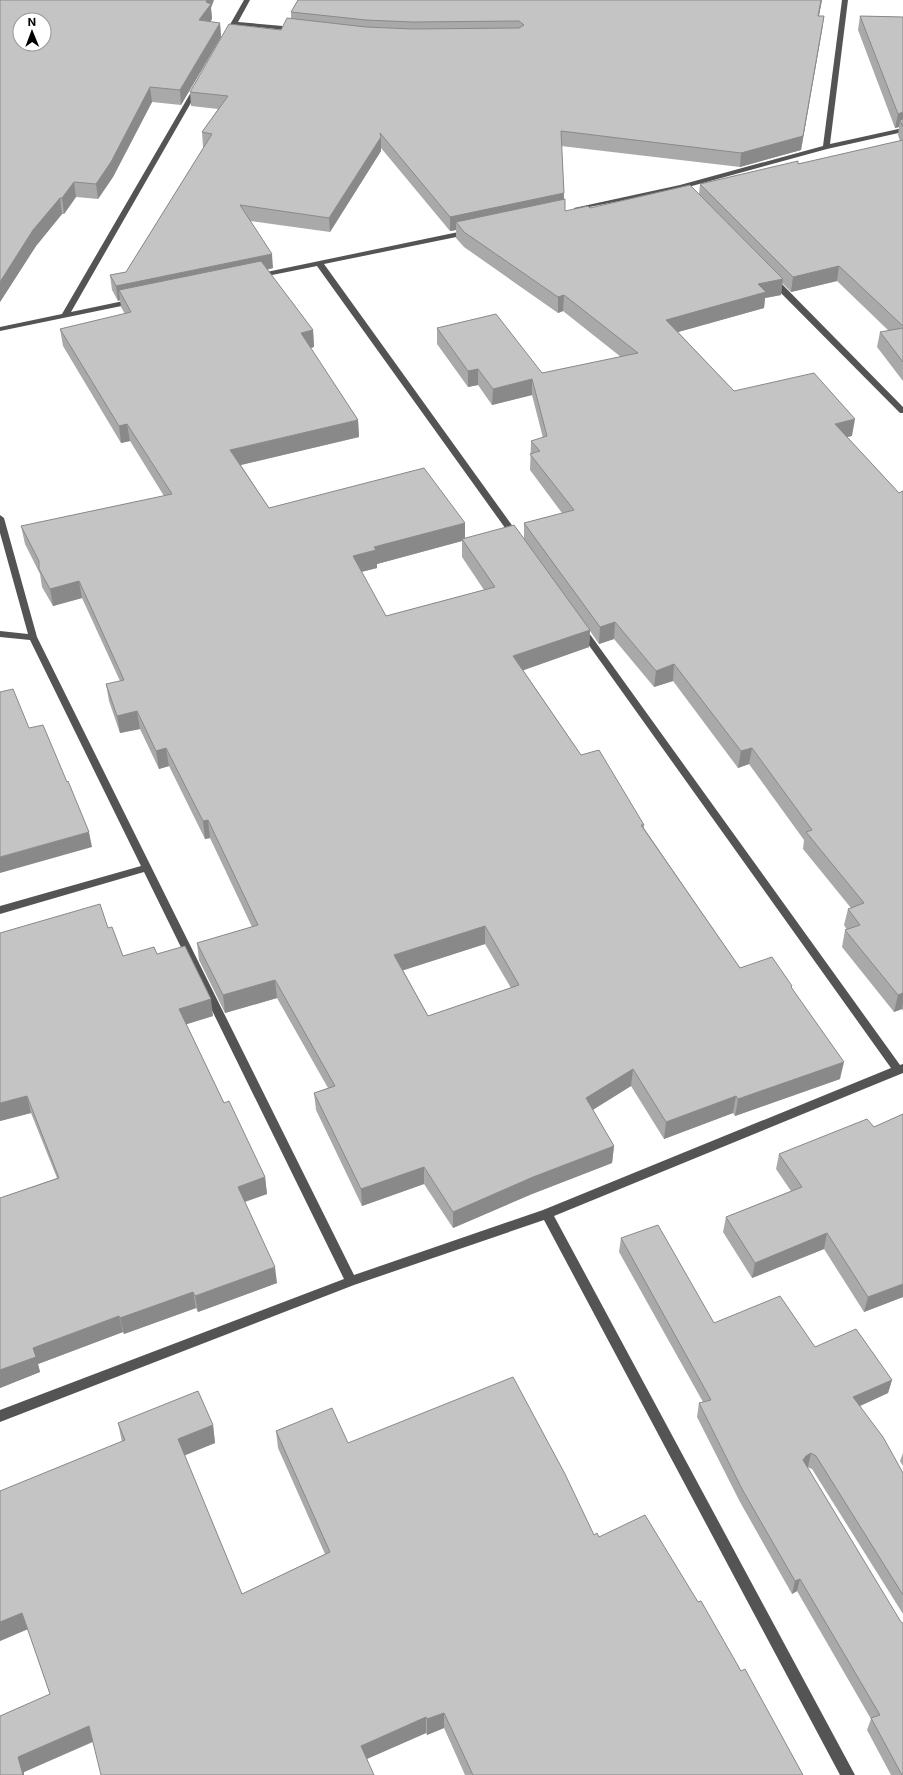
<svg xmlns="http://www.w3.org/2000/svg" width="903" height="1775" font-family="Inter,sans-serif">
  <rect width="100%" height="100%" fill="#fff"/>
  <g fill="none" stroke-linecap="round" stroke-linejoin="round">
    <!-- minor -->
    <g fill="#545454" fill-rule="evenodd">
      <path d="M244,0H250L238,22L294,27L297,29L294,31L236,25L229,36H225L224,35Z"/>
      <path d="M842,0H848L830,144L903,128V132L827,149L681,189L574,210V208L680,185L823,146Z"/>
      <path d="M197,85L200,87L71,312L133,299H136V303L0,331V327L62,314L194,87Z"/>
      <path d="M468,230L472,232L471,234L324,264L519,535L520,537L516,540L513,539L317,266L257,278L253,276L257,274Z"/>
      <path d="M769,277H775L903,407V413H900L769,281Z"/>
      <path d="M0,515L4,518L37,637L354,1275L543,1210L891,1068L578,630L577,628L578,626H584L900,1065L903,1064V1073L554,1216L855,1775H840L544,1220L354,1285L0,1422V1410L344,1279L144,872L0,914V906L141,866L30,640L0,637V631L28,634L0,533Z"/>
    </g>
  </g>
  <!-- wall -->
  <g fill="#a9a9a9" fill-rule="evenodd">
    <path d="M0,0L211,8L212,19L210,22L220,23L221,37L181,105L152,102L113,177L98,199L76,197L64,214H62L36,246L0,302Z"/>
    <path d="M298,0H822L819,16H824L822,30L801,150L740,167L561,146L564,199L565,211L699,194L700,184L798,164L900,141L898,135L899,127L895,128L858,30L860,16L903,17V381L877,347L880,332L889,331L837,281L791,292L782,283L781,295L765,298L764,308L678,332L734,391L852,436L847,437L899,493L903,491V1011L902,1009L894,1012L842,947L845,930H847L844,925L848,909L851,908L803,849L804,840L749,764L738,768L673,681L654,687L614,639L599,644L590,631L589,647L523,670L581,755L644,825V828L740,968L792,988L840,1079L735,1116L733,1113L664,1139L631,1086L593,1110L614,1146L612,1163L532,1194L453,1228L424,1184L362,1206L316,1110L314,1093L328,1088L277,998L225,1013L199,960L197,943L252,927L210,838L205,839L169,766L159,769L140,729L120,733L109,701L106,684L120,681L82,598L53,606L42,587L40,574L25,544L21,526L164,496L130,441L121,443L63,346L60,329L125,314L121,307L120,300L118,301L112,290L110,275L126,272L204,147H203L202,132L218,109L191,106L190,92L281,30L291,19V12ZM381,148L450,231L456,230V238L464,247L558,313L563,311L621,357L542,373L437,328V344L468,387L478,385L492,405L532,395L543,438L531,441L530,470L562,513L524,523V538L465,539L269,508L241,465L359,437L358,420L310,348L314,347L313,330L267,270L273,268L250,221L330,232L381,151ZM462,541V557L484,590L386,616L361,572L377,568V564ZM485,944L511,988L428,1016L403,970Z"/>
    <path d="M108,928L123,956L157,954L213,1016L186,1024L224,1103L265,1177L267,1194L245,1202L277,1283L198,1312L196,1308L124,1334L123,1332L38,1364L40,1372L0,1388V1198L57,1178L31,1113L0,1121Z"/>
    <path d="M903,1114V1297L864,1312L824,1249L752,1278L723,1232L726,1217L791,1191L776,1169L779,1154L874,1127Z"/>
    <path d="M621,1238L714,1323L815,1347L892,1380L888,1393L860,1406L903,1473V1614L812,1469L807,1467L903,1775H891L867,1730L871,1719L797,1591L792,1594L740,1502L697,1417L699,1403L703,1402L619,1252Z"/>
    <path d="M118,1423L213,1425L215,1443L184,1455L242,1594L325,1554L278,1448L276,1431L348,1443L599,1537L698,1602L741,1671L803,1775H465L444,1728L427,1735L426,1733L367,1759L93,1742L24,1772L0,1775L50,1694L28,1629L0,1641V1491L122,1442Z"/>
    <path d="M903,1453V1466L900,1461Z"/>
  </g>
  <!-- shaded-wall -->
  <g fill="#898989">
    <path d="M207,0H214L211,8L212,19L201,35L199,20Z"/>
    <path d="M821,0H822L816,30L818,16Z"/>
    <path d="M824,16L822,30L801,150L740,167L741,153Z"/>
    <path d="M220,23L221,37L181,105L180,90Z"/>
    <path d="M150,87L152,102L113,177L98,199L96,184Z"/>
    <path d="M903,112V125L900,120L899,127L895,128L898,114Z"/>
    <path d="M381,137V151L330,232L329,218Z"/>
    <path d="M74,182L76,197L64,214L62,198Z"/>
    <path d="M564,193V208L456,222V230L450,231V217Z"/>
    <path d="M60,198L62,214L36,246L0,302V282L33,230Z"/>
    <path d="M272,254L273,268L124,299L119,290L120,300L118,301L116,286Z"/>
    <path d="M839,266L837,281L791,292L793,277Z"/>
    <path d="M783,279L781,295L765,298L764,308L664,336L666,320L758,284Z"/>
    <path d="M564,295L563,311L558,313V297Z"/>
    <path d="M313,330L314,347L302,350L301,333Z"/>
    <path d="M478,369V385L468,387V371Z"/>
    <path d="M532,379V395L492,405L493,389Z"/>
    <path d="M855,419L852,436L833,440L835,424Z"/>
    <path d="M358,420L359,437L232,467L230,450Z"/>
    <path d="M127,424L130,441L121,443L119,426Z"/>
    <path d="M465,523V540L462,539V541L377,564V568L353,574V556L374,547Z"/>
    <path d="M79,581L82,598L53,606L50,589Z"/>
    <path d="M615,622L614,639L599,644L600,627Z"/>
    <path d="M590,630L589,647L513,674V656Z"/>
    <path d="M674,664L673,681L654,687L656,671Z"/>
    <path d="M137,711L140,729L120,733L117,716Z"/>
    <path d="M166,748L169,766L159,769L156,751Z"/>
    <path d="M752,748L749,764L738,768L741,751Z"/>
    <path d="M208,820L210,838L205,839L203,821Z"/>
    <path d="M89,832L92,847L0,873V857Z"/>
    <path d="M485,926V944L395,973L394,955Z"/>
    <path d="M275,980L277,998L225,1013L223,995Z"/>
    <path d="M903,993V1003L902,1009L894,1012L898,995Z"/>
    <path d="M211,999L213,1016L181,1026L179,1009Z"/>
    <path d="M844,1062L840,1079L735,1116L738,1099Z"/>
    <path d="M633,1069L631,1086L584,1115L586,1098Z"/>
    <path d="M27,1096L31,1113L0,1121V1103Z"/>
    <path d="M736,1096L733,1113L664,1139L666,1122Z"/>
    <path d="M614,1146L612,1163L532,1194L453,1228V1212L533,1177Z"/>
    <path d="M424,1167V1184L362,1206L361,1189Z"/>
    <path d="M265,1177L267,1194L241,1203L238,1187Z"/>
    <path d="M827,1233L824,1249L752,1278L755,1263Z"/>
    <path d="M275,1267L277,1283L198,1312L195,1296Z"/>
    <path d="M903,1284V1297L864,1312L868,1297Z"/>
    <path d="M193,1292L196,1308L124,1334L120,1318Z"/>
    <path d="M119,1316L123,1332L38,1364L40,1372L0,1388V1370L33,1348Z"/>
    <path d="M892,1380L888,1393L849,1411L853,1397Z"/>
    <path d="M213,1425L215,1443L181,1457L178,1439Z"/>
    <path d="M811,1453L808,1467L802,1469L803,1460L806,1456Z"/>
    <path d="M800,1579L797,1591L792,1594L795,1581Z"/>
    <path d="M22,1613L28,1629L0,1641V1622Z"/>
    <path d="M444,1713V1728L427,1735V1719Z"/>
    <path d="M426,1717V1733L362,1761L361,1746Z"/>
    <path d="M89,1726L94,1741L24,1772V1775H23L18,1757Z"/>
  </g>
  <!-- building -->
  <g fill="#c4c4c4" stroke="#898989" fill-rule="evenodd">
    <path d="M0,0H207L206,2L211,4L199,20L220,23L180,90L150,87L111,162L96,184L74,182L62,198H60L33,230L0,282ZM20,20H44V44H20Z"/>
    <path d="M298,0H821L818,16H824L803,136L741,153L561,131L564,193L450,217L380,133L381,137L329,218L240,205L272,254L116,286L110,275L126,272L212,134L202,132L228,96L190,92L229,24L281,30L287,18L366,27L413,29L519,28L524,25L519,21L413,22L366,20L291,12Z"/>
    <path d="M860,16L903,17V112L898,114Z"/>
    <path d="M903,119V127L900,120Z"/>
    <path d="M903,140V326L839,266L793,277L700,184L798,161V164Z"/>
    <path d="M690,185L783,279L758,284L766,292L666,320L734,391L814,373L855,419L835,424L899,493L903,491V993L898,995L845,930L860,925L848,909L864,903L806,832L812,830L752,748L741,751L674,664L656,671L615,622L600,627L524,523L574,510L530,454L540,451L531,441L547,436L532,379L493,389L478,369L468,371L437,328L496,314L542,373L638,353L564,295L558,297L464,232L456,222L565,199V211L588,206L590,208Z"/>
    <path d="M261,261L313,330L301,333L358,420L230,450L269,508L424,468L465,523L374,547L376,550L353,556L386,616L495,587L462,539L514,525L590,630L513,656L581,755L599,750L644,825H641L740,968L772,957L792,986L791,987L844,1062L738,1099L736,1096L666,1122L633,1069L586,1098L614,1146L533,1177L453,1212L424,1167L361,1189L314,1093L335,1086L275,980L223,995L197,943L258,925L208,820L203,821L166,748L156,751L137,711L117,716L106,684L124,680L79,581L50,589L39,569V561L21,526L172,494L127,424L119,426L60,329L131,312L119,290ZM485,926L519,985L428,1016L394,955Z"/>
    <path d="M903,328V362L880,332Z"/>
    <path d="M13,689L29,728L43,725L67,782L68,781L89,832L0,857V692Z"/>
    <path d="M100,904L108,928L112,927L123,956L154,947L157,954L185,946L211,999L179,1009L224,1103L229,1101L265,1177L238,1187L275,1267L195,1296L193,1292L120,1318L119,1316L33,1348L36,1357L0,1370V1198L59,1178L27,1096L0,1103V933Z"/>
    <path d="M903,1114V1284L868,1297L827,1233L755,1263L726,1217L802,1187L779,1154L867,1119L874,1127Z"/>
    <path d="M658,1225L714,1323L780,1296L815,1347L856,1329L892,1380L853,1397L883,1437L903,1473V1595L816,1456L811,1453L806,1456L803,1460L901,1622L903,1623V1775H902L871,1718L880,1715L800,1579L795,1581L742,1489L699,1403L711,1400L621,1238Z"/>
    <path d="M513,1377L565,1474L594,1535L597,1533L599,1537L645,1515L698,1602L701,1601L741,1671L745,1669L803,1775H473L444,1713L427,1719L426,1717L361,1746L374,1775H101L89,1726L18,1757L23,1775H0V1716L50,1694L22,1613L0,1622V1491L125,1440L118,1423L198,1391L213,1425L178,1439L242,1594L330,1552L276,1431L332,1408L348,1443Z"/>
  </g>
  <!-- north arrow -->
  <g transform="translate(32 32) rotate(359)"><circle r="19" fill="#ffffff" stroke="#999999"/>
  <path d="M0-3L7 15L0 10L-7 15Z" fill="#000000"/>
  <text y="-6" font-size="11" font-weight="bold" text-anchor="middle" fill="#000000">N</text>
  </g>
</svg>
